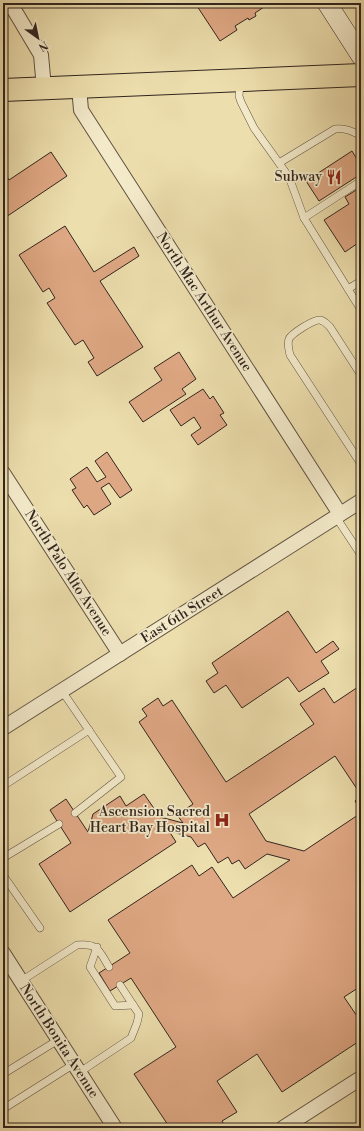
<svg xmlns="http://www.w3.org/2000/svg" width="364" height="1131" font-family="'Libre Bodoni',serif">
  <rect width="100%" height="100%" fill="#eddead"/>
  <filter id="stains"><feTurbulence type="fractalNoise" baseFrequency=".005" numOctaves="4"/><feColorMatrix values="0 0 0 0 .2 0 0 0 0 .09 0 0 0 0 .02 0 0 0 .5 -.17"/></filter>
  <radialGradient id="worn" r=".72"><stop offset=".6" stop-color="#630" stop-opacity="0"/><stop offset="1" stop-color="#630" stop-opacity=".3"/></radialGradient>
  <!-- building -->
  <g fill="#dfa884" stroke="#32251f">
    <path d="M195,3H277L269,8L267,5L255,13L256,16L249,20L248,18L235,26L237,30L220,41Z"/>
    <path d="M352,151L361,166V174L319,201L306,181Z"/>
    <path d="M51,152L67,176L3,219V170L9,180Z"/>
    <path d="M361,187V241L345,252L324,220L349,204L345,197Z"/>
    <path d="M65,226L94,272L134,247L139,256L100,281L143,347L97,376L88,362L94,358L83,340L75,345L47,303L55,298L49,288L43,292L19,255Z"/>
    <path d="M179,352L196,379L182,389L186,394L143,422L129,402L162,380L154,368Z"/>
    <path d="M203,389L210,399L213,396L224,413L220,415L227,425L198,445L191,435L201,428L194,417L181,426L170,410Z"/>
    <path d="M107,452L132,490L120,498L109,483L101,488L111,504L94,515L87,505L84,508L72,490L76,488L70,479L87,467L97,482L106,477L95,461Z"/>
    <path d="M288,611L316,653L333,641L339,649L321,661L329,673L299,692L288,677L242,708L226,685L214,693L206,681L218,673L212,663Z"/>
    <path d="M361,685V795L335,756L249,814L266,841L304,851L361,813V986L344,997L361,1022V1040L282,1092L257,1054L217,1081L237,1112L222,1121L226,1128H170L134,1074L176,1047L131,978L110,991L99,973L130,953L108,920L192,865L199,876L212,867L233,898L290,860L267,854L245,869L239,860L232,864L228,857L218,863L205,843L198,847L191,837L169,831L176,842L70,912L39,864L71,843L50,810L66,799L88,832L93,814L120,796L126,806L144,794L160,817L183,823L177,815L193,804L139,722L147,716L142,709L158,698L163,706L172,700L226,782L314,724L300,704L324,688L334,703Z"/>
    <path d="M361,796V811L355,801Z"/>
  </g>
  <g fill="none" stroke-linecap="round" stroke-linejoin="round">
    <defs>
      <g id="lane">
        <path d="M240,82L239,96L241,102L254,128L289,177L304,218L361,310"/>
        <path d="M279,163L335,129C346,128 352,131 361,136"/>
        <path d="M304,218L361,181"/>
        <path d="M348,289L361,281"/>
        <path d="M361,375L330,327C327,324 325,321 320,320C314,319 291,334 289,339C287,344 289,350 290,355L361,464"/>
        <path d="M336,517L361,555"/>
        <path d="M62,691L121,777L75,813"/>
        <path d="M3,786L89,730"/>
        <path d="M3,858L59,824"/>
        <path d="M3,875L40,928"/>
        <path d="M97,947L90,967L115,1006L133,1005"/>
        <path d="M21,981L77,945C99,943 99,951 109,967"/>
        <path d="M80,1072L131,1038L137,1023L139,1014L120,985"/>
        <path d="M3,1074L58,1040"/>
        <path d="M3,1109L74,1064"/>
      </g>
      <g id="street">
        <path d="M10,3L41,55L44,88"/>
        <path d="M79,87L81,110L340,514"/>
        <path d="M3,473L120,654"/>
        <path d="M3,728L361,501"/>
        <path d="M3,953L115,1128"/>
        <path d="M283,1128L361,1078"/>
      </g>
      <path id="secondary" d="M327,3L361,56"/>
      <path id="primary" d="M3,90L361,75"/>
    </defs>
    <!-- lane casing -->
    <use href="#lane" stroke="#615342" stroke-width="8"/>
    <!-- street casing -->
    <use href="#street" stroke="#615342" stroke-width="16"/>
    <!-- secondary casing -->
    <use href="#secondary" stroke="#32251f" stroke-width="20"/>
    <!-- primary casing -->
    <use href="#primary" stroke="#32251f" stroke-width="24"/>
    <!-- lane -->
    <use href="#lane" stroke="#f3eaca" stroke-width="7"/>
    <!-- street -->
    <use href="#street" stroke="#f3eaca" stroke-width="14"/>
    <!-- secondary -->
    <use href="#secondary" stroke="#f3eaca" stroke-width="19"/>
    <!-- primary -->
    <use href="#primary" stroke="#eddead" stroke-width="22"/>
  </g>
  <!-- icons -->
  <defs>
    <symbol id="restaurant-bare" viewBox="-9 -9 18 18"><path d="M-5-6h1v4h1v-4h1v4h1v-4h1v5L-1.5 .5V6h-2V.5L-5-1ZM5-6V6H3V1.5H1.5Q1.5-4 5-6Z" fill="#8f2418" stroke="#f3eaca" stroke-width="2.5" paint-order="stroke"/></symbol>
    <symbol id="hospital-bare" viewBox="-9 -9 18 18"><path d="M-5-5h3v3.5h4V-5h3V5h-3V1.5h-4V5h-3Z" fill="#8f2418" stroke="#f3eaca" stroke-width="2.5" paint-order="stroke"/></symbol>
  </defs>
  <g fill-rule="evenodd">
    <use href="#restaurant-bare" x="323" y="166" width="22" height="22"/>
    <use href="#hospital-bare" x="211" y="809" width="22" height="22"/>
  </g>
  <g text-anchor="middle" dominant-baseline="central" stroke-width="3.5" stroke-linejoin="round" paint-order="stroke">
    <!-- poi labels -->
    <g font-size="14" fill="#32251f" stroke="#f3eaca" text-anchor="end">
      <text x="322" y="177">Subway</text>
      <text x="210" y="812">Ascension Sacred<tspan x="210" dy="16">Heart Bay Hospital</tspan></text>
    </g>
    <!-- street labels -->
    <g font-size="14" fill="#32251f" stroke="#f3eaca">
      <text transform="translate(204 302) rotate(57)">North Mac Arthur Avenue</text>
      <text transform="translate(68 573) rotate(57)">North Palo Alto Avenue</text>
      <text transform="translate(182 615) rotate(-32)">East 6th Street</text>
      <text transform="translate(59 1041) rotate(57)">North Bonita Avenue</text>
    </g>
  </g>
  <!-- margin -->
  <rect width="364" height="1131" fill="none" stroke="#eddead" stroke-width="16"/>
  <rect x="4" y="4" width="356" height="1123" fill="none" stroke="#32251f" stroke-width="2"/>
  <rect x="8" y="8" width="348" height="1115" fill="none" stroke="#32251f"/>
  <!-- north arrow -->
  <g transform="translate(38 38) rotate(147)" stroke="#f3eaca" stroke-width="3" paint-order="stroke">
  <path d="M0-3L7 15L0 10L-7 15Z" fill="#32251f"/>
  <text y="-6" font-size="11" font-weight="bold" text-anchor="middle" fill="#32251f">N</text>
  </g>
  <rect width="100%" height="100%" filter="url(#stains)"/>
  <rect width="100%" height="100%" fill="url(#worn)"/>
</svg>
